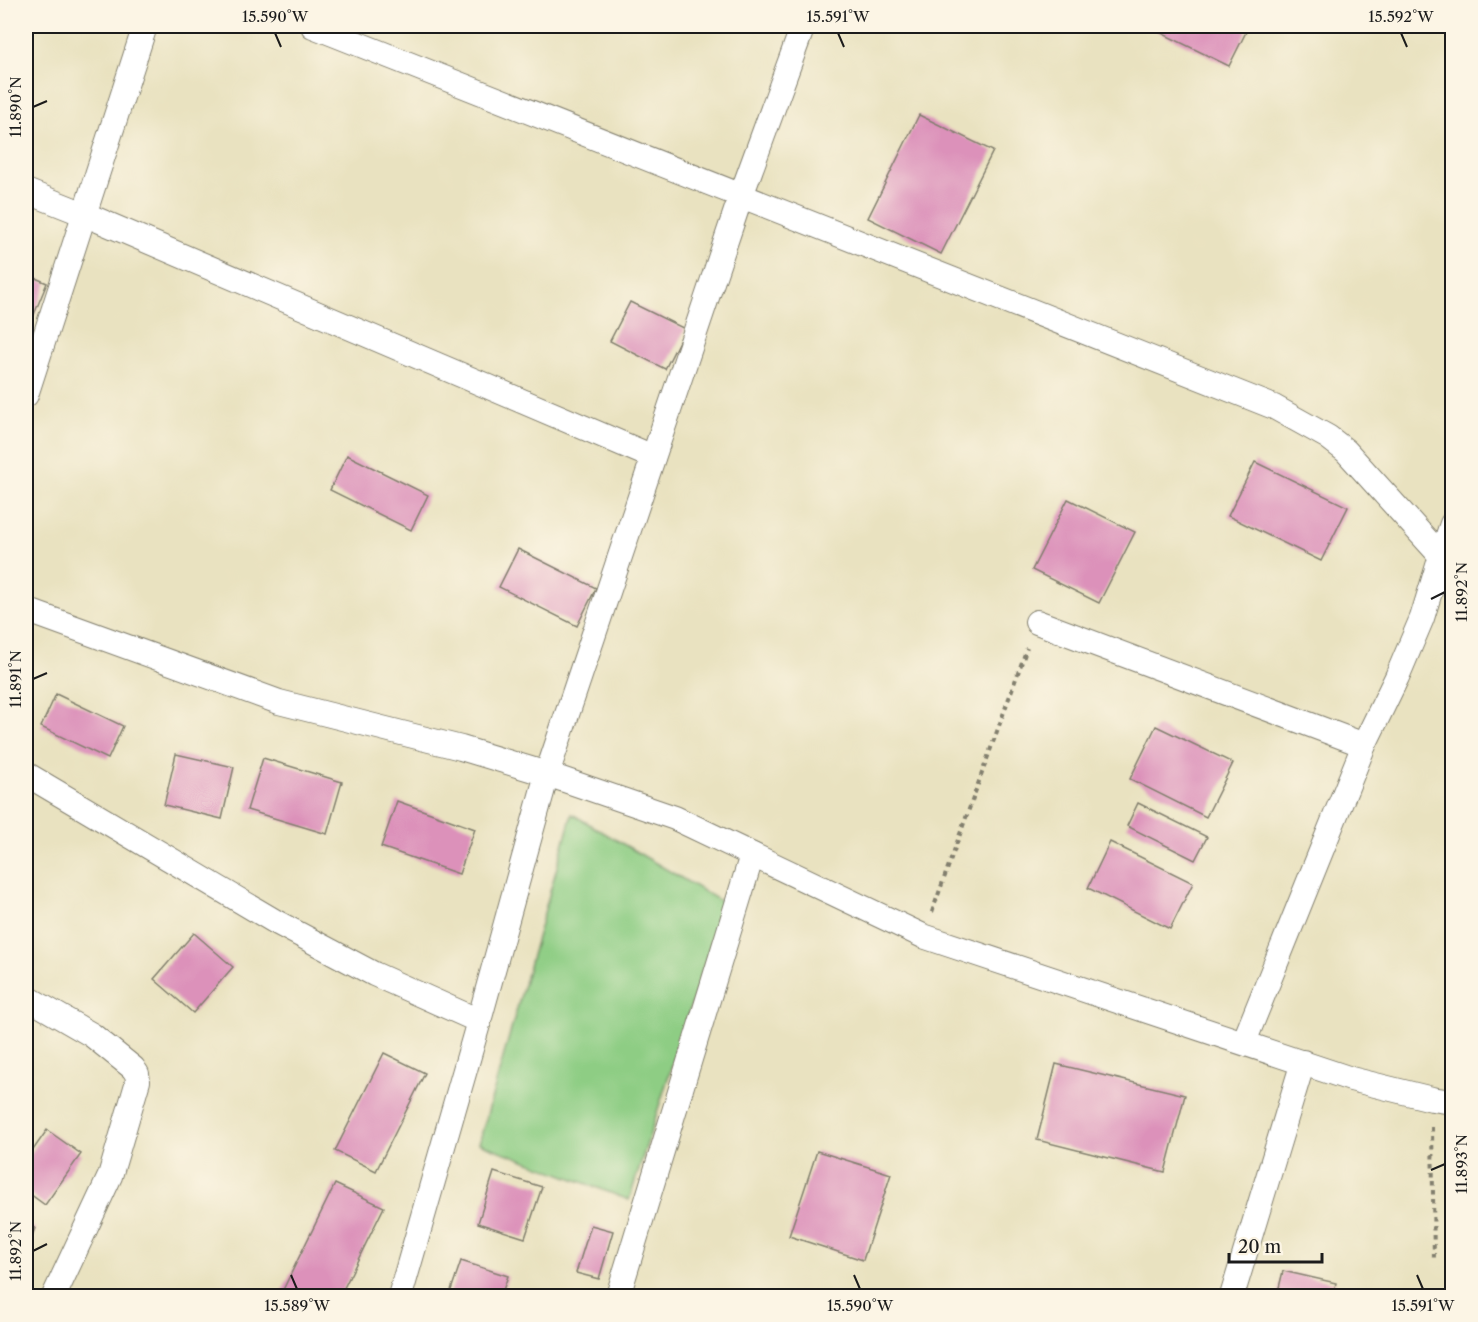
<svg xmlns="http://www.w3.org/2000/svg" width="1478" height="1322" font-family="'Libre Caslon Text',serif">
  <rect width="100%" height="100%" fill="#fcf5e5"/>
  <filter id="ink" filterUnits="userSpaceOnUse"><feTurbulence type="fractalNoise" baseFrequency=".0167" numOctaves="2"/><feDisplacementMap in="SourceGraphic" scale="12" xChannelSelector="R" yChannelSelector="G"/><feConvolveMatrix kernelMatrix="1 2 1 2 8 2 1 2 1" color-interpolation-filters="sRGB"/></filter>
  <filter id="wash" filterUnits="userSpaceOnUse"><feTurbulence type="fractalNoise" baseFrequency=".008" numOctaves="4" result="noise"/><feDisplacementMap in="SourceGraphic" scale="24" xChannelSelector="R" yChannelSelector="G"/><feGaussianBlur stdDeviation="1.35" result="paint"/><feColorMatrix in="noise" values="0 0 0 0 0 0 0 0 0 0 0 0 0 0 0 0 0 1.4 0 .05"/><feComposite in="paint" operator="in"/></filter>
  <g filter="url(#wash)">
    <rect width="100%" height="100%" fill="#e9e2c0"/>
    <!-- green -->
    <path fill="#8ecd84" stroke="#557450" stroke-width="1.5" d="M572,814L724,903L629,1200L479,1143Z"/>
    <g id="blocks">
      <!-- building -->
      <g fill="#dc91ba">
        <path d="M1155,26H1249L1229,66L1153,29Z"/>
        <path d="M919,115L993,151L941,254L868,218Z"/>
        <path d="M26,274L47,283L26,334Z"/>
        <path d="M630,302L685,329L665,369L610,341Z"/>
        <path d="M347,455L428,495L411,530L330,490Z"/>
        <path d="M1255,462L1348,507L1321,561L1228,516Z"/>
        <path d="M1068,499L1135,532L1099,603L1032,570Z"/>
        <path d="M518,549L596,588L577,626L499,587Z"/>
        <path d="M56,694L123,726L108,759L41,727Z"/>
        <path d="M1156,726L1233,763L1206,817L1130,779Z"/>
        <path d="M176,754L234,767L222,819L164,805Z"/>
        <path d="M263,758L342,782L327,834L247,810Z"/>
        <path d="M397,801L475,829L459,874L381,847Z"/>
        <path d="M1138,803L1207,837L1195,860L1127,826Z"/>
        <path d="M1110,842L1193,883L1170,929L1088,888Z"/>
        <path d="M194,933L233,967L193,1013L154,979Z"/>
        <path d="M384,1053L425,1073L376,1171L335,1151Z"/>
        <path d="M1056,1064L1185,1095L1165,1172L1037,1140Z"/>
        <path d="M47,1130L81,1154L45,1205L26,1191V1160Z"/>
        <path d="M817,1151L891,1174L863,1260L789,1236Z"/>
        <path d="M494,1172L542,1187L525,1238L478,1223Z"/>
        <path d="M335,1184L384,1207L340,1296H280Z"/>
        <path d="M26,1225L35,1228L26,1253Z"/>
        <path d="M591,1225L613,1231L599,1279L576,1273Z"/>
        <path d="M461,1261L508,1276L501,1296H449Z"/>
        <path d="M1283,1271L1336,1283L1333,1296H1277Z"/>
      </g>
    </g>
  </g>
  <g filter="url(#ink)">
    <use href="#blocks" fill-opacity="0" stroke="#827f6e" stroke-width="1.5"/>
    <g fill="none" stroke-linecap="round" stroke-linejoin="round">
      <defs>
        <g id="minor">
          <path d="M313,26L1274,407L1328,437L1346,451L1441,556"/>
          <path d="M26,191L84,214L653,457"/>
          <path d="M26,395L145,26"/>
          <path d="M26,610L279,702L461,748L547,774L675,818L923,936L1351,1079L1432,1099L1452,1102"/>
          <path d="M1037,622L1364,745"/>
          <path d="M26,774L276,922L374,974L479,1021"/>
          <path d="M26,997L92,1035L133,1068L137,1074L138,1081L110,1176L54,1296"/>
          <path d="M1244,1042L1364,745L1397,677L1422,618L1441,556L1452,524"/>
          <path d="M400,1296L479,1021L547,774L741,196L803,26"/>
          <path d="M618,1296L752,855"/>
          <path d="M1232,1296L1303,1062"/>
        </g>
      </defs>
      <!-- minor casing -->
      <use href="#minor" stroke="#827f6e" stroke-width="26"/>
      <!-- path -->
      <g stroke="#827f6e" stroke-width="4" stroke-dasharray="4.5 4.5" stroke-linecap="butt">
        <path d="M932,912L1027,648"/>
        <path d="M1432,1127L1434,1261"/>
      </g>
      <!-- minor -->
      <use href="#minor" stroke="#fff" stroke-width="24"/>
    </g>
  </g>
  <!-- ticks -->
  <path fill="none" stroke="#1c1c1c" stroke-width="2" d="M275,33L281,47M838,33L844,47M1401,33L1407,47M33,107L47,101M1431,599L1445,592M33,679L47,673M1431,1170L1445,1164M33,1251L47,1244M291,1275L297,1289M854,1275L860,1289M1417,1275L1423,1289"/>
  <!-- margin -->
  <rect width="1478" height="1322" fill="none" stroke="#fcf5e5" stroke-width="66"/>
  <!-- scale -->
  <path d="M1229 1253v9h93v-9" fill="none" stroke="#1c1c1c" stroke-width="3"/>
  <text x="1238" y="1253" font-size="18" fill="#1c1c1c" stroke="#fcf5e5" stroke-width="4.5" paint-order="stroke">20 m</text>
  <rect x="33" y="33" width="1412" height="1256" fill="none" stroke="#1c1c1c" stroke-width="2"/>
  <g font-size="15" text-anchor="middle" fill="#1c1c1c">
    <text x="275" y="22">15.590°W</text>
    <text x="838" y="22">15.591°W</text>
    <text x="1401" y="22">15.592°W</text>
    <text transform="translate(16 107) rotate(-90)" y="5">11.890°N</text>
    <text transform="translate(1462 592) rotate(-90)" y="5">11.892°N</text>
    <text transform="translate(16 679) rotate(-90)" y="5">11.891°N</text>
    <text transform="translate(1462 1164) rotate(-90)" y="5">11.893°N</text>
    <text transform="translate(16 1251) rotate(-90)" y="5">11.892°N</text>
    <text x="297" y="1311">15.589°W</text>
    <text x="860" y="1311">15.590°W</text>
    <text x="1423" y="1311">15.591°W</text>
  </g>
</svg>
